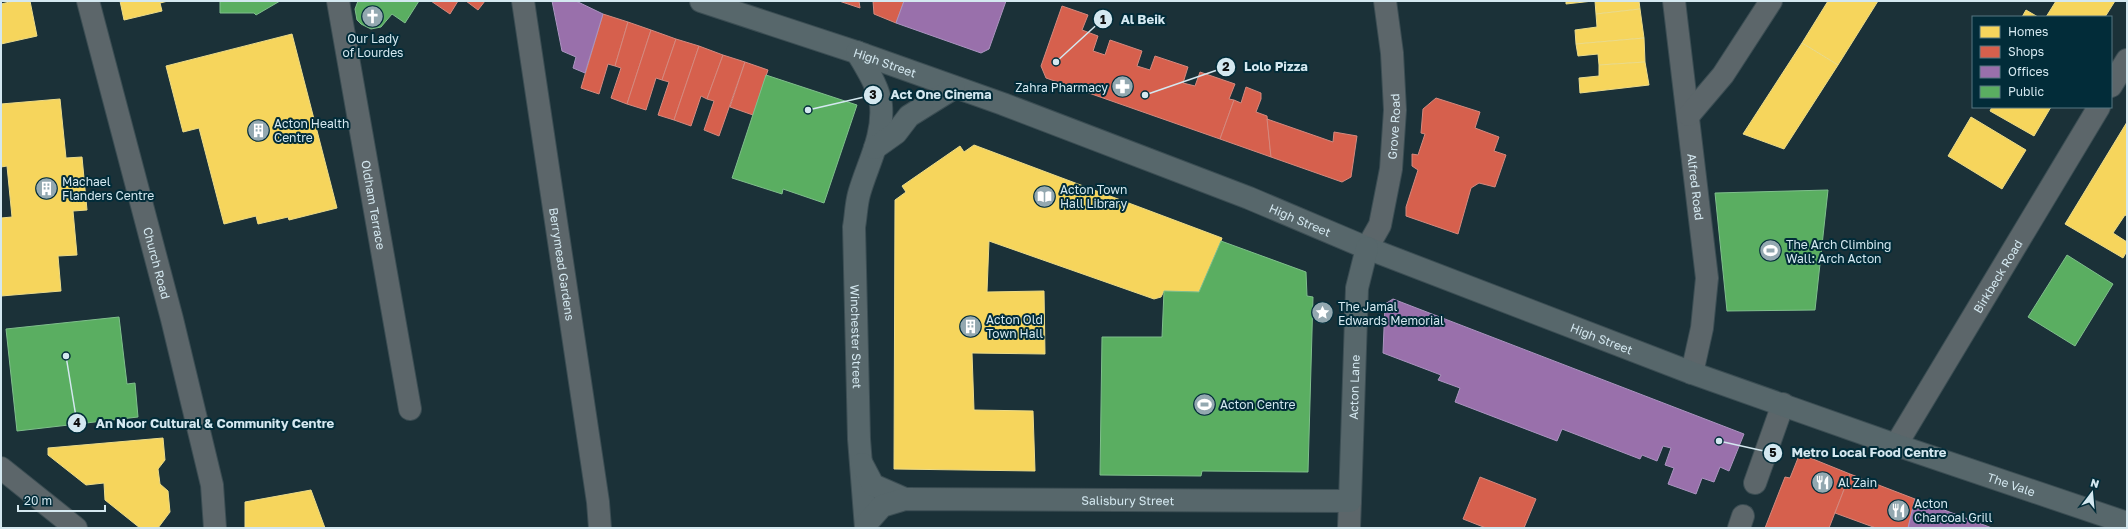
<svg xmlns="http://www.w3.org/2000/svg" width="2128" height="529" font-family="'Golos Text',sans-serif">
  <rect width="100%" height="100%" fill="#1b3138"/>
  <!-- homes -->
  <g fill="#f6d55c" stroke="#ecdb88">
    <path d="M14,1H30L37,36L1,44V4Z"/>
    <path d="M120,1H168L160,3L162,11L124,20Z"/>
    <path d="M1566,1H1593L1566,4Z"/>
    <path d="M1595,1H1639L1640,9L1596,14Z"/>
    <path d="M1828,1H1878L1838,65L1802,43Z"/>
    <path d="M2056,1H2115L2105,17H2046Z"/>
    <path d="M1640,9L1644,38L1576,44L1575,30L1597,27L1596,14Z"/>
    <path d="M2026,10L2038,17H2022Z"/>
    <path d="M292,34L337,208L289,220L288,217L258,224L256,216L224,224L199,128L183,132L166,66Z"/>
    <path d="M1644,38L1645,62L1599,65L1598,54L1578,56L1576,44Z"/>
    <path d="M1802,43L1838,65L1784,149L1743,134Z"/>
    <path d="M1645,62L1649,85L1580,93L1579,78L1599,76V65Z"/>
    <path d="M60,99L66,158L82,157L87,210L73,211L77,255L58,256L61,291L1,296V218L12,217L7,166L1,167V104Z"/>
    <path d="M1992,107H2051L2034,136L1990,111Z"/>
    <path d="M1971,117L2026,150L2002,189L1948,156Z"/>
    <path d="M2127,122V216L2125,215L2113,233L2127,242V251L2123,258L2065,224Z"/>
    <path d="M974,145L1222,238L1221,241L1199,292L1164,291L1161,297L1154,299L989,241L987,292L1044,291L1045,354L972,353L974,410L1033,411L1035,471L894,469L895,200L906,192L902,186L960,146L964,152Z"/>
    <path d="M163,438L165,460L158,469L160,484L168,491L170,512L158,528H140L105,500L104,483L86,485L48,455V448Z"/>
    <path d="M311,490L325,528H245V502Z"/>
  </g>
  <!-- shops -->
  <g fill="#d6604d" stroke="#d5897e">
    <path d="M431,1H458L450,14Z"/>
    <path d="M466,1H485L478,10Z"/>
    <path d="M839,1H859L860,8Z"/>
    <path d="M873,1H904L896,23L874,14Z"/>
    <path d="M1062,6L1088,15L1082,30L1098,36L1093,51L1105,55L1110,40L1142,51L1137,66L1150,70L1155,56L1188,67L1183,83L1195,86L1200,72L1235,84L1229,99L1234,100L1220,139L1046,78L1041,66Z"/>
    <path d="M603,14L628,22L615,66L608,64L599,94L581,88Z"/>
    <path d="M628,22L651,30L627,104L611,98L621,68L615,66Z"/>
    <path d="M651,30L676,39L662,80L656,78L646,110L627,104Z"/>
    <path d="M676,39L699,46L674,120L658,115L669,82L662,80Z"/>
    <path d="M699,46L723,55L707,99L701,96L691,126L674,120Z"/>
    <path d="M723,55L745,62L719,136L704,130L714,101L707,99Z"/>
    <path d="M745,62L768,70L753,115L730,107Z"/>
    <path d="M1246,87L1261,93V99L1256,112L1267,116L1271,157L1220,139L1234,100L1241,103Z"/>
    <path d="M1436,98L1480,112L1475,128L1499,137L1494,151L1506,155L1495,187L1479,183L1471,188L1458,234L1406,216V207L1418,170L1412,166V154L1418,155L1425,134L1421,133L1423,109Z"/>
    <path d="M1267,119L1333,142L1334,132L1357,136L1351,177L1342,182L1271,157Z"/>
    <path d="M1803,455L1850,474L1829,528H1765L1785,477L1790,478L1798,458Z"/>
    <path d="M1850,474L1915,499L1908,528H1876L1835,513Z"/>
    <path d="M1480,477L1536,499L1524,528H1486L1463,519Z"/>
  </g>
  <!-- offices -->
  <g fill="#9970ab" stroke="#ab94c0">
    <path d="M552,1H576L603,14L585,73L573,68L576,57L562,51Z"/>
    <path d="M904,1H1006L989,49L981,53L896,23Z"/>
    <path d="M1393,299L1744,434L1729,471L1720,467L1714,482L1702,478L1696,494L1668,484L1674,468L1665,465L1671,448L1663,446L1657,461L1642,455L1640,459L1562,429L1557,441L1455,402L1460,388L1438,380L1441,375L1383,353L1385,304Z"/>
    <path d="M1915,499L1992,528H1908Z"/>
  </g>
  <!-- public -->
  <g fill="#5aae61" stroke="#7fbf8c">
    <path d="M220,1H280L256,15L254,13H220Z"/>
    <path d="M358,1H419L405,23L392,14L381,27L371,29L361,24L357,20L355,9Z"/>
    <path d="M766,75L857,105L824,203L783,189L782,194L732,178Z"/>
    <path d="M1828,190L1815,310L1727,311L1715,193Z"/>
    <path d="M1221,241L1306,272L1307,296L1313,297L1308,472L1202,471L1201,476L1100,475L1102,337H1162L1164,291L1199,292Z"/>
    <path d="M2067,255L2113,284L2075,346L2028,317Z"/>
    <path d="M119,317L127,384L135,383L138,417L17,431L6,329Z"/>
  </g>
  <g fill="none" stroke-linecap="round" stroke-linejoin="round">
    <defs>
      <g id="minor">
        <path id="s1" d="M88,1L172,319L212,485L215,528"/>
        <path id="s2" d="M338,1L410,409"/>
        <path id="s3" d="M523,1L598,502L600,528"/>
        <path id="s4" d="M1674,1L1707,278L1702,328L1692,373"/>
        <path d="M2111,86L2127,60"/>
        <path d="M1689,115L1723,75L1771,1"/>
        <path id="s5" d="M1367,248L1380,225L1391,169L1395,110L1392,53L1385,1"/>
        <path id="s6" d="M1896,445L2099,107"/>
        <path d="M1,468L76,528"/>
        <path d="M1755,483L1783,404"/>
        <path d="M1349,528L1350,501"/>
        <path d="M1739,528L1743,516"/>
      </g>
      <g id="major">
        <path id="s7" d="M701,1L865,55L1003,104L1249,198L1367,248L1692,373L1896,445L2127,523"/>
        <path id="s8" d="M857,52C866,68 879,87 881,105C884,137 867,165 859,194C856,205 856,216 854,227L859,439L866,528"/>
        <path d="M875,148L896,133L909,116L954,88"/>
        <path d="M862,464L873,485L905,499"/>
        <path id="s9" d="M866,524L882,506L905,499L1350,501L1357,288L1367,248"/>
      </g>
    </defs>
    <!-- minor casing -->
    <use href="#minor" stroke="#3b4d53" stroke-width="24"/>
    <!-- major casing -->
    <use href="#major" stroke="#3b4d53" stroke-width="24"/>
    <!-- minor -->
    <use href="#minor" stroke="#5c666a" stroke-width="22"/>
    <!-- major -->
    <use href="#major" stroke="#57676b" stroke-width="22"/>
  </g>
  <!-- icons -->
  <defs>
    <symbol id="church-disc" viewBox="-11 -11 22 22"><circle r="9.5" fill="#93a8b0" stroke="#022c39"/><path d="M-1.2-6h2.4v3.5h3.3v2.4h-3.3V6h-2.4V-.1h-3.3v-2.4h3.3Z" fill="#fff"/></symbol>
    <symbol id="pharmacy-disc" viewBox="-11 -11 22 22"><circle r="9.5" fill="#93a8b0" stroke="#022c39"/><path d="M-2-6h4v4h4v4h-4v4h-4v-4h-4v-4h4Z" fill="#fff"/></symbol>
    <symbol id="building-disc" viewBox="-11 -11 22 22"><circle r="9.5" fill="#93a8b0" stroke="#022c39"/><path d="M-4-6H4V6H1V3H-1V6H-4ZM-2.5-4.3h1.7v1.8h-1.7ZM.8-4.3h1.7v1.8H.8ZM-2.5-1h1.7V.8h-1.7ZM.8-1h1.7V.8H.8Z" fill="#fff"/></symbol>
    <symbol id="library-disc" viewBox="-11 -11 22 22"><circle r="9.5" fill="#93a8b0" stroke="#022c39"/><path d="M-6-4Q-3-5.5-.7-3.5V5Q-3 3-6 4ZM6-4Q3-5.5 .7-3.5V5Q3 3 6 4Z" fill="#fff"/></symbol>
    <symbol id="stadium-disc" viewBox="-11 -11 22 22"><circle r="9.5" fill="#93a8b0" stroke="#022c39"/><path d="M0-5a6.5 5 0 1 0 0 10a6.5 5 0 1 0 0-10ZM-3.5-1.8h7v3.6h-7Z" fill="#fff"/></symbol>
    <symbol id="sight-disc" viewBox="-11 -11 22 22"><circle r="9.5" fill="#93a8b0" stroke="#022c39"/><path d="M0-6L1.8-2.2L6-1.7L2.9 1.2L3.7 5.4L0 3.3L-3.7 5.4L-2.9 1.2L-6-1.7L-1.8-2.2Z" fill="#fff"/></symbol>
    <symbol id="restaurant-disc" viewBox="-11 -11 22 22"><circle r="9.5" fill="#93a8b0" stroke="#022c39"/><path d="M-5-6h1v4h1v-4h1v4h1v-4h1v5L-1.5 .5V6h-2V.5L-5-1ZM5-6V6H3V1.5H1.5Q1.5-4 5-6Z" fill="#fff"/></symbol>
  </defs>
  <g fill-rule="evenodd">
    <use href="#church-disc" x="360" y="4" width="25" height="25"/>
    <use href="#pharmacy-disc" x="1110" y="74" width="25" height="25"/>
    <use href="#building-disc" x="246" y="118" width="25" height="25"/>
    <use href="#building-disc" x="34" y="176" width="25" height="25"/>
    <use href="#library-disc" x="1032" y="184" width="25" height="25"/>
    <use href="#stadium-disc" x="1758" y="238" width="25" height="25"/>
    <use href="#sight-disc" x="1310" y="300" width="25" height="25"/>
    <use href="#building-disc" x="958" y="314" width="25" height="25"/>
    <use href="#stadium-disc" x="1192" y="392" width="25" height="25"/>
    <use href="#restaurant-disc" x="1810" y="470" width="25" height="25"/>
    <use href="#restaurant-disc" x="1886" y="498" width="25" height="25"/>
  </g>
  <g text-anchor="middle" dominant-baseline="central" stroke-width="4" stroke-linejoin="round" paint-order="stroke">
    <!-- poi labels -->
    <g font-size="12" fill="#d4e8f0" stroke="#022c39" text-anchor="start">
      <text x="373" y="38" text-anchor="middle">Our Lady<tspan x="373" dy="14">of Lourdes</tspan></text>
      <text x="1108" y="87" text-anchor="end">Zahra Pharmacy</text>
      <text x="274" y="123">Acton Health<tspan x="274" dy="14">Centre</tspan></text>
      <text x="62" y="181">Machael<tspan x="62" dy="14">Flanders Centre</tspan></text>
      <text x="1060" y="189">Acton Town<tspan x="1060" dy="14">Hall Library</tspan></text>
      <text x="1786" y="244">The Arch Climbing<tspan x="1786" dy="14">Wall: Arch Acton</tspan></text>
      <text x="1338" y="306">The Jamal<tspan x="1338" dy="14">Edwards Memorial</tspan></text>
      <text x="986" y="319">Acton Old<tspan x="986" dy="14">Town Hall</tspan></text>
      <text x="1220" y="404">Acton Centre</text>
      <text x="1838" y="482">Al Zain</text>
      <text x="1914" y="503">Acton<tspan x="1914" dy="14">Charcoal Grill</tspan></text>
    </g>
    <!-- street labels -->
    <g font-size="12" fill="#d4e8f0" stroke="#022c39">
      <text stroke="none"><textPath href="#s7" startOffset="194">High Street</textPath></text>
      <text stroke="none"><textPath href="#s5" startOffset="126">Grove Road</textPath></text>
      <text stroke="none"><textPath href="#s4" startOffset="187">Alfred Road</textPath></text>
      <text stroke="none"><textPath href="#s2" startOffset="207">Oldham Terrace</textPath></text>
      <text stroke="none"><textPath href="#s7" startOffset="638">High Street</textPath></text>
      <text stroke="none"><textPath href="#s1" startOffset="271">Church Road</textPath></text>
      <text stroke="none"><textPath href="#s3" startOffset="266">Berrymead Gardens</textPath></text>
      <text stroke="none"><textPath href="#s6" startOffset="197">Birkbeck Road</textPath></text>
      <text stroke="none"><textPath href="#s8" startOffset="294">Winchester Street</textPath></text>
      <text stroke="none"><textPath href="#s7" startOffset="962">High Street</textPath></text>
      <text stroke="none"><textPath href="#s9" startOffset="607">Acton Lane</textPath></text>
      <text stroke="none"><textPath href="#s7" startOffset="1397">The Vale</textPath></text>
      <text stroke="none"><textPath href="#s9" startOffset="271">Salisbury Street</textPath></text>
    </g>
  </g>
  <!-- callouts -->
  <path fill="none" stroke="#d4e8f0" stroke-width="1.5" d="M1056 62L1103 19M1145 95L1226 67M808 110L873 95M66 356L77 423M1719 441L1773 453"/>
  <g fill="#d4e8f0" stroke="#022c39" stroke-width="1.5">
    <circle cx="1056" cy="62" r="4"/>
    <circle cx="1145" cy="95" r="4"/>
    <circle cx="808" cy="110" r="4"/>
    <circle cx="66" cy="356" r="4"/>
    <circle cx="1719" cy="441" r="4"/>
    <circle cx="1103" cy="19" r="10"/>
    <circle cx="1226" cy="67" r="10"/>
    <circle cx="873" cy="95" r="10"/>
    <circle cx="77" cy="423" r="10"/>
    <circle cx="1773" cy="453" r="10"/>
  </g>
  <g font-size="12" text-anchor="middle" font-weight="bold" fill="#111">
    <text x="1103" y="24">1</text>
    <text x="1226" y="71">2</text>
    <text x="873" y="99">3</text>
    <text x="77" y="427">4</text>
    <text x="1773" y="457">5</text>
  </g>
  <g font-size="13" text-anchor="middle" font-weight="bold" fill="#d4e8f0" stroke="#022c39" stroke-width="4" stroke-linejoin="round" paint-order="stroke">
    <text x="1143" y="24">Al Beik</text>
    <text x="1276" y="71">Lolo Pizza</text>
    <text x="941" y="99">Act One Cinema</text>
    <text x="215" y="428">An Noor Cultural &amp; Community Centre</text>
    <text x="1869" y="457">Metro Local Food Centre</text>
  </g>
  <!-- border -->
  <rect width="2128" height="529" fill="none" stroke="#d4e8f0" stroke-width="4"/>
  <!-- legend -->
  <rect x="1972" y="16" width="140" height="92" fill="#022c39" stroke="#567782"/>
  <rect x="1980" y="26" width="20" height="12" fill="#f6d55c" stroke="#567782"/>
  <text x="2008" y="36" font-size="12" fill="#d4e8f0">Homes</text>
  <rect x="1980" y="46" width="20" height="12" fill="#d6604d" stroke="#567782"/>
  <text x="2008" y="56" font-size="12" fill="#d4e8f0">Shops</text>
  <rect x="1980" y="66" width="20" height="12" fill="#9970ab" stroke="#567782"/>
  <text x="2008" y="76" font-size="12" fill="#d4e8f0">Offices</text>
  <rect x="1980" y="86" width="20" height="12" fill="#5aae61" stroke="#567782"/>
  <text x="2008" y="96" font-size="12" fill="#d4e8f0">Public</text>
  <!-- north arrow -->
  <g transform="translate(2092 493) rotate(16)" stroke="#022c39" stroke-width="3" paint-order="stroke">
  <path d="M0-3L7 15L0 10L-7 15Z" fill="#d4e8f0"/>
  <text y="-6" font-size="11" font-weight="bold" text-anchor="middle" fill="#d4e8f0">N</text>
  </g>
  <!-- scale -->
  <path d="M18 505v6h87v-6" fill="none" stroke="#d4e8f0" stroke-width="2"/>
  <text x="24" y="505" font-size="12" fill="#d4e8f0" stroke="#022c39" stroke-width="3" paint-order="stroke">20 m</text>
</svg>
